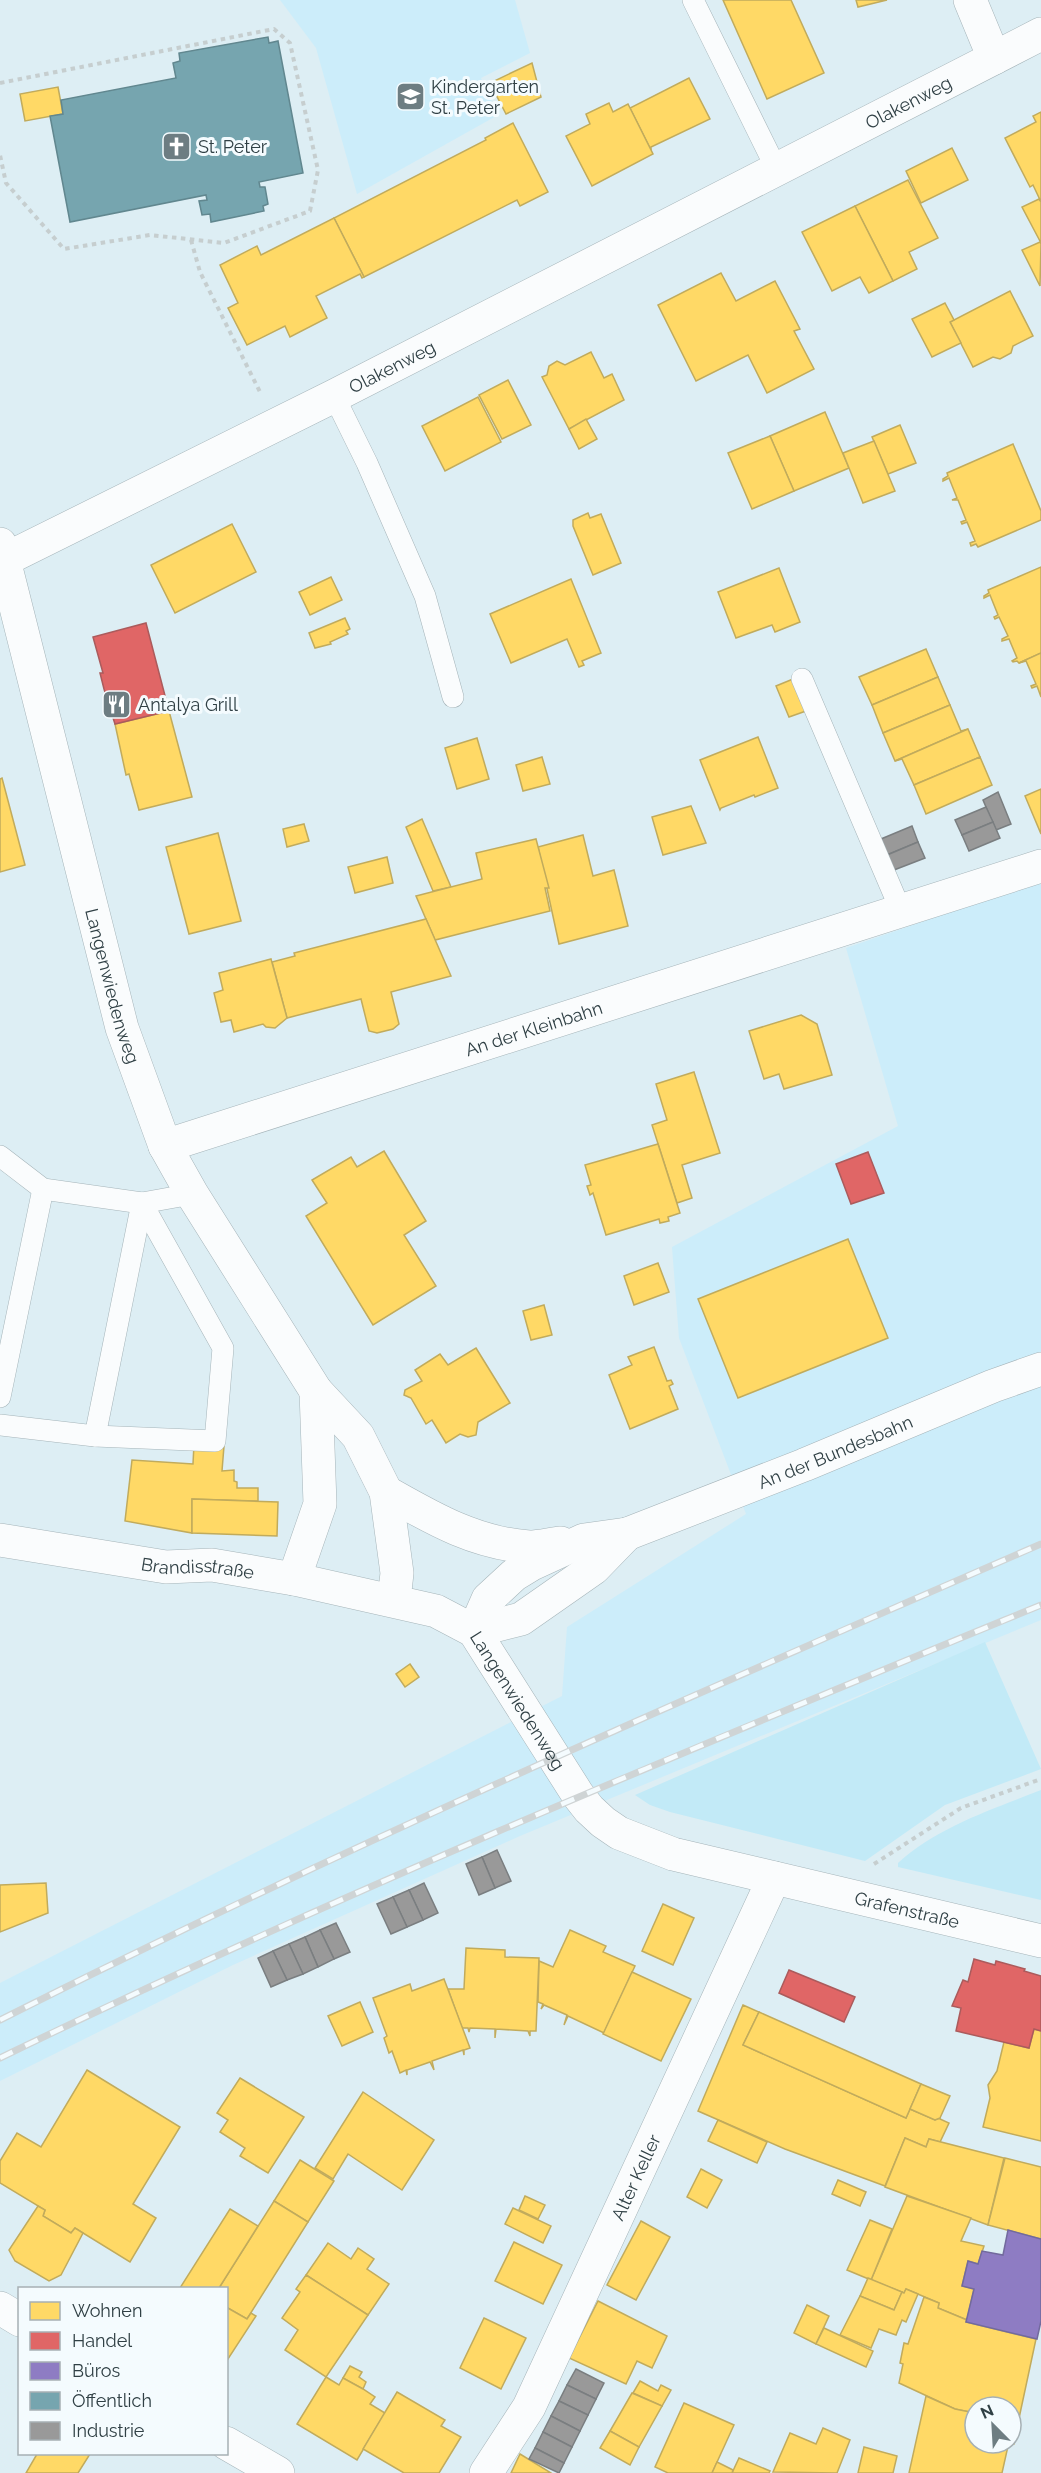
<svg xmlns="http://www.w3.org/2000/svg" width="1041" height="2473" font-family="Raleway,sans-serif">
  <rect width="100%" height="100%" fill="#ddeef4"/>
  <!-- built -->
  <g fill="#ccedfa">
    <path d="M280,0H515L530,53L481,78L498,115L357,194L316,48Z"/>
    <path d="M1041,881V1620L520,1836L233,1965L0,2081V1983L562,1696L567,1627L746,1514L679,1338L672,1247L898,1126L846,948Z"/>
  </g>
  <!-- green -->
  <g fill="#c2eaf7">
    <path d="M985,1642L1041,1769L945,1805L865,1861L670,1812L650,1805L635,1795Z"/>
    <path d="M1041,1790V1900L898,1867V1863C937,1827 993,1809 1041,1790Z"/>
  </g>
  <!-- homes -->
  <g fill="#ffd966" stroke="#c1ab5c" stroke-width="1.5">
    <path d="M723,0H791L824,73L767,99Z"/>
    <path d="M856,0H887L858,7Z"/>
    <path d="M532,63L541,97L506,114L490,83Z"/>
    <path d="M689,78L710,119L651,147V150L630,108Z"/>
    <path d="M58,87L63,114L25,121L20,94Z"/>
    <path d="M609,103L613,112L628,104L653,154L592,186L566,136L590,124L586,114Z"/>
    <path d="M1041,112V202L1033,185L1030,187L1005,138L1036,122L1033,116Z"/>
    <path d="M513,123L548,192L520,206L517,200L364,277L334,218L486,140L485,138Z"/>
    <path d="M952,148L968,180L921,203L906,171Z"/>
    <path d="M908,180L938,238L909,252L917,269L893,281L855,206Z"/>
    <path d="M1039,199L1041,202V243L1022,207Z"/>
    <path d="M855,206L893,281L869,293L860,277L832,291L802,232Z"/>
    <path d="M334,218L364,277L362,278L360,274L316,296L327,318L290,337L285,326L247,345L228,308L238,303L220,265L257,246L261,255Z"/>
    <path d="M1040,242L1041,244L1040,286L1022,250Z"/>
    <path d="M721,273L736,301L775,281L800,329L794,331L814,369L767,393L748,355L696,381L658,305Z"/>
    <path d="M1010,291L1033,336L1013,346L1011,353L1000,359L993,357L973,367L950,322Z"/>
    <path d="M945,303L954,320L950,322L961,343L932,357L912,319Z"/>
    <path d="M591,352L604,378L612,374L624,400L569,429L542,377L547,375L549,366L557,361L565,365Z"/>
    <path d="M508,380L531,425L502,439L479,395Z"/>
    <path d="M478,397L501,442L445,471L422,426Z"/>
    <path d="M825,412L849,468L794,491L770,436Z"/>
    <path d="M586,419L597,439L579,449L569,429Z"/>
    <path d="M900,425L916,463L888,474L872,437Z"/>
    <path d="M770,436L794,491L752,509L728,453Z"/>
    <path d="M874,441L895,491L863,503L843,453Z"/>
    <path d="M1013,444L1041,511V520L978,547L976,544L971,546L970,543L975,541L967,522L962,524L961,522L966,520L958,500H952L957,498L949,478L943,481V479L948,476L947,473Z"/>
    <path d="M588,513L590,518L601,514L621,563L593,575L573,526V520Z"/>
    <path d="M232,524L256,572L175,613L151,565Z"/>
    <path d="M1041,567V653L1019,663L1017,661L1013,662L1012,661L1017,658L1009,639L1002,641V639L1008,636L999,617L995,619L994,617L998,615L990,595L984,598V596L989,593L988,590Z"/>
    <path d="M779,568L800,622L775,632L772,625L736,638L718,592Z"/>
    <path d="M331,577L342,600L310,615L299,592Z"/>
    <path d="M571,579L601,653L582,661L584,665L579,667L567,639L511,663L490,614Z"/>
    <path d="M345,618L350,629L346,631L348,634L330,642L331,644L315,648L309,633Z"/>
    <path d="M926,649L938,677L872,705L859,677Z"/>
    <path d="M1041,653V697L1037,686L1032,688L1031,686L1036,684L1026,661L1019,663Z"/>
    <path d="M938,677L950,705L883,733L872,705Z"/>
    <path d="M793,679L806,711L789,717L776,686Z"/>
    <path d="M950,705L961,731L968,729L895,761L883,733Z"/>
    <path d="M169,711L192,797L139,810L129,774L126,775L115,724Z"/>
    <path d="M968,729L980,757L914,785L902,759L895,761Z"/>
    <path d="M758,737L778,788L755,797L754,795L721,808L720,810L700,760Z"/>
    <path d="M477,738L489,779L457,789L445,748Z"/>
    <path d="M542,757L550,784L523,791L516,765Z"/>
    <path d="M980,757L992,785L926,814L914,785Z"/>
    <path d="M2,778L25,865L0,872V779Z"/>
    <path d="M1041,789V834L1025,796Z"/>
    <path d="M691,806L706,843L663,855L652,817Z"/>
    <path d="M422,819L451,887L433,891L406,827Z"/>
    <path d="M304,824L309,841L287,847L283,829Z"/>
    <path d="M218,833L241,921L189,934L166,847Z"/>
    <path d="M583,835L593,876L614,870L628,926L559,944L538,847Z"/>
    <path d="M536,839L549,888H545L550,911L435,940L416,896L482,879L476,853Z"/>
    <path d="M387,857L393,883L355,893L348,867Z"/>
    <path d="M426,919L451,976L391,992L399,1024L393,1029L377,1033L369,1031L361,999L287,1018L272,962L295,956L294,953Z"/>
    <path d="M271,959L287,1018L275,1028L266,1027L263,1024L234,1032L231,1020L221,1022L214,993L223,990L219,973Z"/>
    <path d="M801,1015L817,1024L832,1075L784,1089L779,1074L764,1079L749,1031Z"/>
    <path d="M694,1072L720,1153L682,1165L692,1198L677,1203L652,1125L667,1120L656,1084Z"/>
    <path d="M658,1144L680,1213L668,1217L669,1221L660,1223L659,1219L606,1235L593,1193L590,1195L587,1186L591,1185L585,1165Z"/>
    <path d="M384,1151L426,1221L404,1235L436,1286L373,1325L306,1216L327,1203L312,1180L351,1157L357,1167Z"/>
    <path d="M848,1239L888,1338L738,1398L698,1299Z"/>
    <path d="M658,1263L669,1292L634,1305L624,1276Z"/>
    <path d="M544,1305L552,1335L531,1340L523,1311Z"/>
    <path d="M654,1347L667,1381L671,1380L673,1384L669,1386L678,1409L630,1429L609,1375L632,1365L628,1357Z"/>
    <path d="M476,1348L510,1403L478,1422L476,1435L468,1437L460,1434L446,1443L432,1420L426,1424L411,1398L404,1395L405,1390L422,1381L415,1370L440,1354L448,1365Z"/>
    <path d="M194,1444L224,1446L222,1471L234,1470V1481L237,1482V1488H258V1501L192,1499V1533L125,1521L132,1460L193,1464Z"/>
    <path d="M192,1499L278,1502L277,1536L192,1533Z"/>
    <path d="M410,1664L419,1677L405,1687L396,1674Z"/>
    <path d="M46,1883L48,1913L0,1932V1885Z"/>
    <path d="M663,1904L694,1918L673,1965L642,1951Z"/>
    <path d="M570,1930L606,1946L603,1952L635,1966L604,2033L568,2016L564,2025L567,2015L544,2005L541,2009L543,2004L538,2002L539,1961L553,1967Z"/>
    <path d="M466,1948L505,1950V1957L539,1958L536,2031H530V2036L528,2031L496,2029L495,2038V2029L470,2028L469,2032L468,2028H462L448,1989H464Z"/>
    <path d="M632,1972L691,1999L661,2061L603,2034Z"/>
    <path d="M444,1979L470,2048L464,2050V2055L463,2050L432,2061L434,2070L430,2062L407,2070V2075L406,2070L400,2073L392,2051L389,2053L384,2038L387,2036L373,1998L410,1984L412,1991Z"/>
    <path d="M360,2002L373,2032L342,2046L328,2016Z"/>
    <path d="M743,2005L759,2012L743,2045L906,2118L910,2109L935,2120L940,2118V2119L949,2123L940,2142L929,2139L926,2147L905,2138L885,2186L785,2149L698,2111Z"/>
    <path d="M759,2012L921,2084L906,2118L743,2045Z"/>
    <path d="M1034,2029L1041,2031V2141L983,2127L990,2098L988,2085L997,2071L1004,2042L1029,2048Z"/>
    <path d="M87,2070L180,2127L133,2204L156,2218L130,2262L75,2228L71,2233L43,2216L45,2210L0,2183V2161L17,2133L41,2147Z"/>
    <path d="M240,2078L304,2117L268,2173L240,2156L245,2148L220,2132L228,2120L217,2113Z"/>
    <path d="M921,2084L950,2096L940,2118L935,2120L910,2109Z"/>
    <path d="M363,2092L434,2140L402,2190L348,2154L333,2179L315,2168Z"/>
    <path d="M718,2120L767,2142L757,2163L708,2141Z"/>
    <path d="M905,2138L926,2147L929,2139L1004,2158L988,2225L885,2187Z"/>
    <path d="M1005,2158L1041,2167V2239L988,2225Z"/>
    <path d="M300,2160L334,2181L308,2222L274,2201Z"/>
    <path d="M701,2169L722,2180L707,2208L687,2197Z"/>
    <path d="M838,2180L866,2192L860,2206L832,2194Z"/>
    <path d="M525,2196L545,2205L538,2219L519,2210Z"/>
    <path d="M907,2196L971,2218L961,2241L984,2246L978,2264L968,2261L962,2286L974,2289L967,2320L938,2308L939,2303L906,2289L904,2293L871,2280Z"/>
    <path d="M274,2201L308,2222L247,2319L226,2307V2288H219Z"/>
    <path d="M38,2206L45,2210L43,2216L71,2233L75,2228L83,2233L61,2275L49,2281L15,2261L9,2250Z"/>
    <path d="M513,2208L551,2226L543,2243L505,2224Z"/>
    <path d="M230,2209L258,2226L219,2288H180Z"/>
    <path d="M870,2220L892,2229L871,2280L847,2270Z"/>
    <path d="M641,2221L670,2237L636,2300L607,2285Z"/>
    <path d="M514,2242L562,2265L543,2304L495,2281Z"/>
    <path d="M328,2243L351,2259L358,2248L374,2259L367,2269L389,2284L368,2315L306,2275Z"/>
    <path d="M306,2275L368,2315L326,2377L285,2350L298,2330L282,2318L300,2292L296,2289Z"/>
    <path d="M868,2278L902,2292L894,2310L860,2296Z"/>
    <path d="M906,2289L918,2294L906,2322L902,2320L896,2335L879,2329L871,2348L840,2335L860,2296L894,2310L902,2292L904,2293Z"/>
    <path d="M924,2297L939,2303L938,2308L967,2320L966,2322L1036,2339L1018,2423L1011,2421V2407H975V2413L955,2409L899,2383L903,2364L900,2363L904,2343L908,2344Z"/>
    <path d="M598,2301L667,2336L652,2368L637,2361L626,2384L569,2358Z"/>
    <path d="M807,2305L829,2316L816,2344L794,2333Z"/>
    <path d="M226,2307L247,2319L251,2313L256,2316L226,2362Z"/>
    <path d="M484,2318L526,2338L501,2389L460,2368Z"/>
    <path d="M824,2328L873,2351L866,2367L816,2344Z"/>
    <path d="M350,2366L362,2372L359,2377L366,2382L363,2389L343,2378Z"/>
    <path d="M326,2377L339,2385L343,2378L363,2389L375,2397L370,2404L385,2413L357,2460L297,2424Z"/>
    <path d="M640,2381L658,2391L661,2385L671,2390L662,2406L633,2393Z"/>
    <path d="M397,2392L445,2420L441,2426L461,2437L439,2473H404L363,2449Z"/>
    <path d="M632,2393L662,2406L639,2447L610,2431Z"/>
    <path d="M926,2396L955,2409L975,2413V2443H1011V2421L1018,2423L1014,2444L1008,2446L1002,2473H909Z"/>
    <path d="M684,2403L734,2425L712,2473H668L655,2467Z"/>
    <path d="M823,2428L850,2440L837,2473L773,2472L790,2433L816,2444Z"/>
    <path d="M610,2431L639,2447L630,2465L600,2448Z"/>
    <path d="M864,2447L897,2456L893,2473H858Z"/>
    <path d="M37,2454H90L78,2473H26Z"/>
    <path d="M520,2454L551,2473H511Z"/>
    <path d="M739,2458L770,2471L769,2473H732Z"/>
    <path d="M717,2462L733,2470L732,2473H712Z"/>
  </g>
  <!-- shops -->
  <g fill="#e06666" stroke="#ab5b5c" stroke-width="1.5">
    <path d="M146,623L169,711L115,724L104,689L100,673H103L93,637Z"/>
    <path d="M868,1152L884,1193L851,1204L836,1164Z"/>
    <path d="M974,1959L995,1965L996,1961L1025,1969L1024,1971L1041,1976V2031L1034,2029L1029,2048L956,2031L961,2008L952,2006L963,1980L968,1982Z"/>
    <path d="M789,1970L855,1997L844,2022L779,1993Z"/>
  </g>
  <!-- offices -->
  <path fill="#8e7cc3" stroke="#726a9d" stroke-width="1.5" d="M1008,2230L1041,2239V2321L1037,2339L966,2322L974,2289L962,2286L968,2261L978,2264L982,2251L1003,2255Z"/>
  <!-- public -->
  <path fill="#76a5af" stroke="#61878f" stroke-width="1.5" d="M268,37L269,43L278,41L303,173L259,182L260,187H265L268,204L263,206L264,211L211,222L210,214L202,215L199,201L207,200L206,195L70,222L50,116L63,114L61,100L176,78L173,63L180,61L179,53Z"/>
  <!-- industry -->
  <g fill="#999" stroke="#7a7e80" stroke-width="1.5">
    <path d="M998,792L1011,824L996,830L983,800Z"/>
    <path d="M986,807L993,822L962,835L955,820Z"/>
    <path d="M993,822L1000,838L969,851L962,835Z"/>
    <path d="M912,826L918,842L887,855L881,839Z"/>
    <path d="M918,842L925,858L894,870L887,855Z"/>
    <path d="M497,1850L511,1881L495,1888L482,1857Z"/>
    <path d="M482,1857L495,1888L479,1895L466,1864Z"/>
    <path d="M424,1883L438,1913L423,1920L409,1890Z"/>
    <path d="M409,1890L423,1920L407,1927L393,1897Z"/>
    <path d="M393,1897L407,1927L391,1934L377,1904Z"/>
    <path d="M336,1923L350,1952L334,1959L320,1930Z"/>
    <path d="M320,1930L334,1959L318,1967L305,1937Z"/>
    <path d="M305,1937L318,1967L303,1974L289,1944Z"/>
    <path d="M289,1944L303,1974L287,1980L273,1951Z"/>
    <path d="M273,1951L287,1980L271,1987L258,1958Z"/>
    <path d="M576,2369L604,2383L596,2399L567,2385Z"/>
    <path d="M567,2385L596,2399L588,2415L559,2401Z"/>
    <path d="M559,2401L588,2415L580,2431L551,2416Z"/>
    <path d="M551,2416L580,2431L572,2447L543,2432Z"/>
    <path d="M543,2432L572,2447L564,2463L535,2448Z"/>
    <path d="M535,2448L564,2463L559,2473L529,2459Z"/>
  </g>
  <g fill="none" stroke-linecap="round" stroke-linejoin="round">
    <defs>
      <g id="service">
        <path d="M693,0L777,170"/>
        <path d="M334,396L367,463L425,596L453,697"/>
        <path d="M802,679L901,911"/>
        <path d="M0,1156L43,1189L142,1203L192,1194"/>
        <path d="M0,1397L43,1189"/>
        <path d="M0,1425L95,1436L142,1203"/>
        <path d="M95,1436L215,1441L223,1348L142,1203"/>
      </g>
      <g id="minor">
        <path d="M970,0L994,58"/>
        <path id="s1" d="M0,544L122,1028L165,1146L192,1194L316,1391L358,1436L386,1492L397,1573L394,1600"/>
        <path id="s2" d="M0,562L334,396L1041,34"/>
        <path id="s3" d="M165,1146L1041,866"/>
        <path d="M386,1492C432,1518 474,1543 529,1547C539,1547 551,1544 561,1543"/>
        <path id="s4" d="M0,1540L166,1567L212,1565L294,1579L436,1611L474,1631L578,1795L589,1809L603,1822L619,1833L673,1854L1041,1941"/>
        <path d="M294,1579L320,1504L316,1391"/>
        <path id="s5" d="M474,1631L488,1599L514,1575L532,1564L584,1540L627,1534L804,1465L993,1386L1041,1369"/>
        <path d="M474,1631L521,1619L594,1568L627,1534"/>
        <path d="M0,2308L20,2320"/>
        <path d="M226,2443L278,2473"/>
        <path id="s6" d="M486,2473L529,2407L774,1878"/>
      </g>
    </defs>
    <!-- service casing -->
    <use href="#service" stroke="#a5b4b9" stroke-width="22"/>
    <!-- minor casing -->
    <use href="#minor" stroke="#a5b4b9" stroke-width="34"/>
    <!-- path -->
    <g stroke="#c6cecf" stroke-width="4" stroke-dasharray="4.5 4.5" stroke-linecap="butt">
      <path d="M0,83L274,29L290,43L318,170L310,211L224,243L150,235L64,249L6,183L0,155"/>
      <path d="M191,240L200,272L260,392"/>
      <path d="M874,1864L961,1808L1041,1779"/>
    </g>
    <!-- service -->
    <use href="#service" stroke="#fafcfd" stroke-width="21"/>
    <!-- minor -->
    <use href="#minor" stroke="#fafcfd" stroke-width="33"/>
    <defs>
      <g id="rail">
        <path d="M0,2020C341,1848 691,1696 1041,1544"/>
        <path d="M0,2058C341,1892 691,1749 1041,1605"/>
      </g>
    </defs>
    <!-- rail casing -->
    <use href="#rail" stroke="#cfd4d5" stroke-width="7"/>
    <!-- rail -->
    <use href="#rail" stroke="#f4fbfe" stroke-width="4.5" stroke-dasharray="14" stroke-linecap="butt"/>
  </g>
  <!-- icons -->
  <defs>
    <symbol id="school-square" viewBox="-11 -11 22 22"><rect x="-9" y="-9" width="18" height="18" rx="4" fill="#6d7d82" stroke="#f4fbfe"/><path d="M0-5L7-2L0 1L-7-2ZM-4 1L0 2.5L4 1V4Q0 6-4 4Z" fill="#fff"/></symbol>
    <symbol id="church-square" viewBox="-11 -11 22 22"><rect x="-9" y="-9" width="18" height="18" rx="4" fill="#6d7d82" stroke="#f4fbfe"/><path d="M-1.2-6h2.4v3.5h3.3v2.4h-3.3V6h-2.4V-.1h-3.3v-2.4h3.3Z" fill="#fff"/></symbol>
    <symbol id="restaurant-square" viewBox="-11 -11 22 22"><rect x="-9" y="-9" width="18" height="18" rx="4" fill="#6d7d82" stroke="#f4fbfe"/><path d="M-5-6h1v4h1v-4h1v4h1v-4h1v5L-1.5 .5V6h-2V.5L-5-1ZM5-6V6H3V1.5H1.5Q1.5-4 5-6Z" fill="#fff"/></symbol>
  </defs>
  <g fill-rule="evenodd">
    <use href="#school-square" x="394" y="80" width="33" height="33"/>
    <use href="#church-square" x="160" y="130" width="33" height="33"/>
    <use href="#restaurant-square" x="100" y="688" width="33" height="33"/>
  </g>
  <g text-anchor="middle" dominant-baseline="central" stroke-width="6" stroke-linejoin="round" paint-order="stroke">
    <!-- poi labels -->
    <g font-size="18" fill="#304045" stroke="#f4fbfe" text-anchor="start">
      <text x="431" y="86">Kindergarten<tspan x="431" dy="21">St. Peter</tspan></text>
      <text x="198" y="146">St. Peter</text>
      <text x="138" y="704">Antalya Grill</text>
    </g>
    <!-- street labels -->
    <g font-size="18" fill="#304045" stroke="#f4fbfe">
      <text stroke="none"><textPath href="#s2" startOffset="1018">Olakenweg</textPath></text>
      <text stroke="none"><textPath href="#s2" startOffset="438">Olakenweg</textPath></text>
      <text stroke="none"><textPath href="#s1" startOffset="456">Langenwiedenweg</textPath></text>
      <text stroke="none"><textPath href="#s3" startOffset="387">An der Kleinbahn</textPath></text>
      <text stroke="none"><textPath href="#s5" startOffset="416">An der Bundesbahn</textPath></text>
      <text stroke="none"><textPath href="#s4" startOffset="200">Brandisstraße</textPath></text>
      <text stroke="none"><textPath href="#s4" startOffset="568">Langenwiedenweg</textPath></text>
      <text stroke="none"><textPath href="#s4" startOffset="1035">Grafenstraße</textPath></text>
      <text stroke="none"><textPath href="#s6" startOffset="332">Alter Keller</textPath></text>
    </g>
  </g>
  <!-- legend -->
  <rect x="18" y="2287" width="210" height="168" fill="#f4fbfe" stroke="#a6b0b4" stroke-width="1.5"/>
  <rect x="30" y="2302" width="30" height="18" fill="#ffd966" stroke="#a6b0b4" stroke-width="1.5"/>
  <text x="72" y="2317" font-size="18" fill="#304045">Wohnen</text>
  <rect x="30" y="2332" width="30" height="18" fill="#e06666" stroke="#a6b0b4" stroke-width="1.5"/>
  <text x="72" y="2347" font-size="18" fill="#304045">Handel</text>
  <rect x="30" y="2362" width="30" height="18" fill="#8e7cc3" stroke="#a6b0b4" stroke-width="1.5"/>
  <text x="72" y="2377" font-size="18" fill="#304045">Büros</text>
  <rect x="30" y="2392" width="30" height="18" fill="#76a5af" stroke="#a6b0b4" stroke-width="1.5"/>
  <text x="72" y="2407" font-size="18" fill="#304045">Öffentlich</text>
  <rect x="30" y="2422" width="30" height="18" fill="#999999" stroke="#a6b0b4" stroke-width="1.5"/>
  <text x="72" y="2437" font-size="18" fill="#304045">Industrie</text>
  <!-- north arrow -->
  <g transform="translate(993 2425) rotate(336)"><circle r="28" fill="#f4fbfe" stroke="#a6b0b4" stroke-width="1.5"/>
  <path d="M0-4.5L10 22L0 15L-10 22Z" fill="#6d7d82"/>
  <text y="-9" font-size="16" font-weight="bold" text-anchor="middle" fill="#304045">N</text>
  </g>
</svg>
